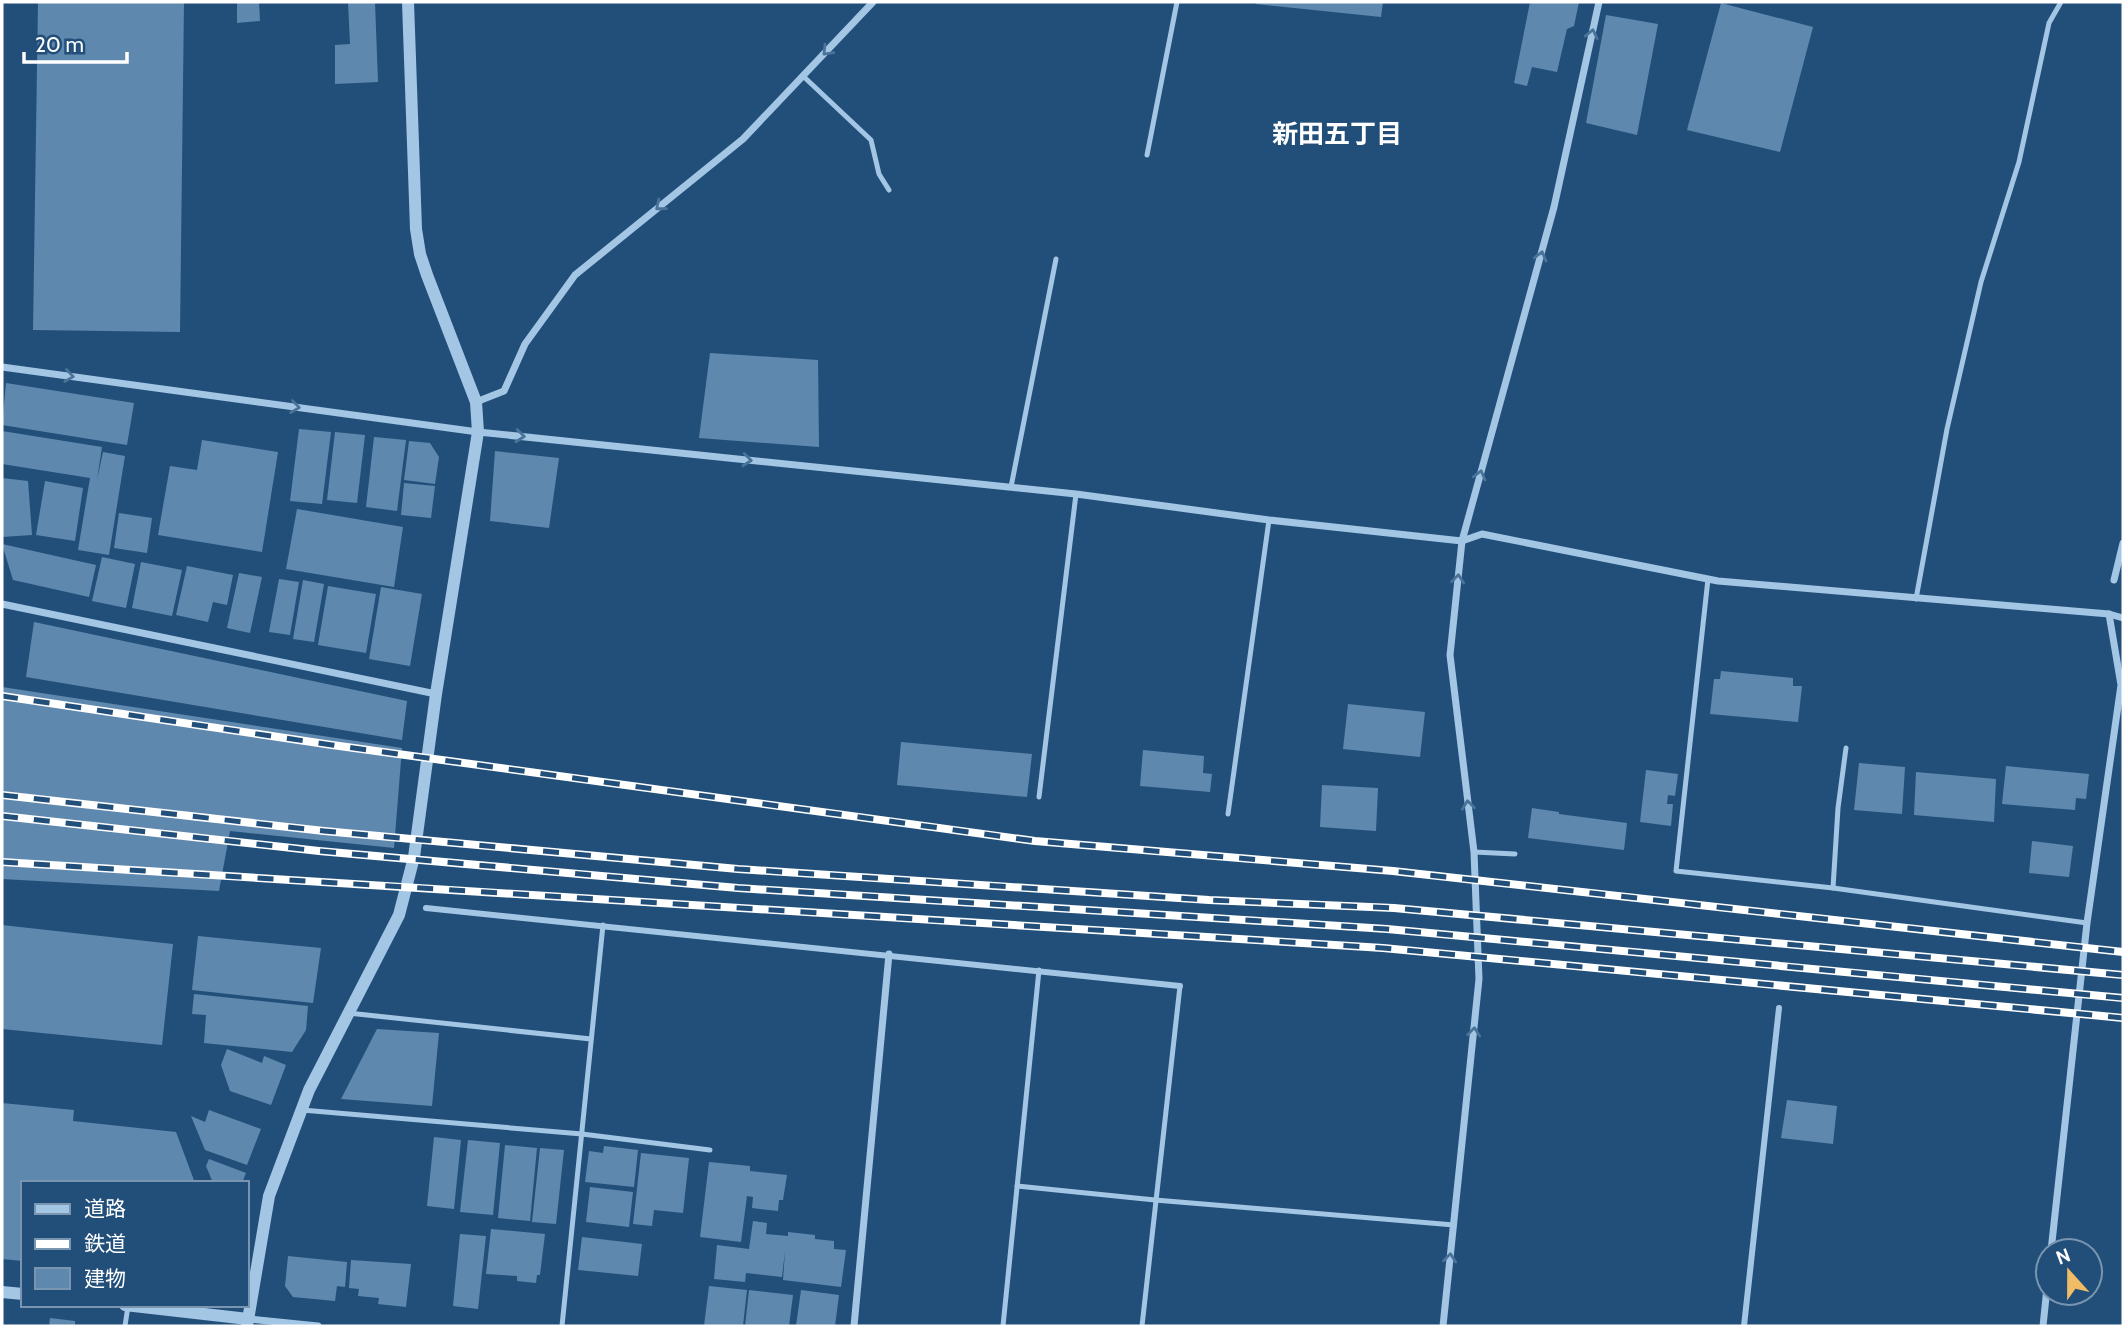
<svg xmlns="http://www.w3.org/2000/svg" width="2125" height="1328" font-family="Cabin,'Noto Sans JP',sans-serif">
  <rect width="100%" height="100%" fill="#224f79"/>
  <!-- building -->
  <g fill="#5f88ae">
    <path d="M38,2H184L180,332L33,330Z"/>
    <path d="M237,2H259L260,21L237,23Z"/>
    <path d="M348,2H375L378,82L335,84V45L350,44Z"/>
    <path d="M1256,2H1383L1381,17L1256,4Z"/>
    <path d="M1530,2H1579L1574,26L1567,29L1557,72L1532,67L1527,86L1514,83Z"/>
    <path d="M1721,3L1813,27L1780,152L1687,130Z"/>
    <path d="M1606,15L1658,24L1637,135L1586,123Z"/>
    <path d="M710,353L818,360L819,447L699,438Z"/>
    <path d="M6,383L134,403L127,445L2,425Z"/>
    <path d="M299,429L331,432L322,504L290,501Z"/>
    <path d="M2,431L102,447L97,480L103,452L125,456L109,555L78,550L90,478L2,464Z"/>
    <path d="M335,432L365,435L357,503L327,500Z"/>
    <path d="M374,437L406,440L397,511L366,507Z"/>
    <path d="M202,440L278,452L262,552L158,535L170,466L197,470Z"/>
    <path d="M409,441L430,443L439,457L435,484L404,480Z"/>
    <path d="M495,451L559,458L549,528L490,521Z"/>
    <path d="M2,478L28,481L32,535L2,537Z"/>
    <path d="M45,481L83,488L75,541L36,535Z"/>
    <path d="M404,483L435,486L431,518L401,515Z"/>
    <path d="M297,509L403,527L394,587L286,569Z"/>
    <path d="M119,513L152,518L147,553L114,548Z"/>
    <path d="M2,544L96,565L89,597L13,580Z"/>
    <path d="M102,557L135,564L126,608L92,601Z"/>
    <path d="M141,562L182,570L172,616L132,608Z"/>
    <path d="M187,566L233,575L227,605L213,602L208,622L176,615Z"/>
    <path d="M239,573L262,577L250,633L227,628Z"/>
    <path d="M279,579L299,582L290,635L269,632Z"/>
    <path d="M303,580L324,584L314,642L293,639Z"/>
    <path d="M328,586L376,594L366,653L318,645Z"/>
    <path d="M381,587L422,594L410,666L369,659Z"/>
    <path d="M34,622L407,701L402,740L26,677Z"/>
    <path d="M1721,671L1793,678V686H1802L1798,722L1710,714L1714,679H1720Z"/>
    <path d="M2,687L402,748L394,848L230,831L219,891L2,879Z"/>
    <path d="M1348,704L1425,712L1420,757L1343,749Z"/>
    <path d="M901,742L1032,754L1027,797L897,785Z"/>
    <path d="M1143,750L1204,756L1203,773L1212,774L1210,792L1140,786Z"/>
    <path d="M1859,763L1905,767L1902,814L1854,810Z"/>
    <path d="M2006,766L2089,774L2086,799L2076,798L2075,810L2002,804Z"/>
    <path d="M1646,770L1678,774L1675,796L1668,795L1667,804H1673L1671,826L1640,822Z"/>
    <path d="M1916,772L1996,779L1994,822L1914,815Z"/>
    <path d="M1322,785L1378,788L1376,831L1320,827Z"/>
    <path d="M1532,808L1559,812V814L1627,823L1624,850L1528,838Z"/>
    <path d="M2032,841L2073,846L2069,877L2029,873Z"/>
    <path d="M2,925L173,944L162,1045L2,1029Z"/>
    <path d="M198,936L321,948L313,1003L192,990Z"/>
    <path d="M194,994L308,1006L306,1030L292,1052L204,1043L206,1015L192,1014Z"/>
    <path d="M377,1029L439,1033L432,1106L341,1099Z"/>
    <path d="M227,1049L262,1063L264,1056L286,1065L271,1105L230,1091L221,1065Z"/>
    <path d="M1787,1100L1837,1106L1833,1144L1781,1138Z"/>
    <path d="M2,1103L74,1110L73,1121L176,1132L195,1183H23V1261L2,1259Z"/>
    <path d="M209,1110L261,1129L247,1165L205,1150L191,1116L205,1122Z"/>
    <path d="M434,1137L461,1140L454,1209L427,1206Z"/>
    <path d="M468,1140L500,1143L493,1215L460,1212Z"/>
    <path d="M505,1145L537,1148L530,1221L498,1218Z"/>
    <path d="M604,1146L638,1150L634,1187L585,1182L589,1151L603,1153Z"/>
    <path d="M540,1148L564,1150L556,1224L532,1222Z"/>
    <path d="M641,1153L689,1158L683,1213L654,1210L652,1226L633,1224Z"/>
    <path d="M209,1159L246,1173L242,1183H213L206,1166Z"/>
    <path d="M709,1162L750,1166V1171L787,1175L783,1200H779L778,1211L752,1208L753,1197L747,1196L741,1242L700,1237Z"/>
    <path d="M590,1187L633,1192L629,1227L586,1222Z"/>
    <path d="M753,1221L767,1223L766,1234L788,1236V1232L815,1235V1239L834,1241V1249L846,1250L841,1287L783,1280L785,1251L782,1277L746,1273L745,1282L714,1279L717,1245L749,1249Z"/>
    <path d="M491,1229L545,1234L540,1275H537L536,1283L517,1281V1276L486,1274Z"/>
    <path d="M460,1234L486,1236L478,1309L453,1306Z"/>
    <path d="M582,1237L642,1244L638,1276L578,1270Z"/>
    <path d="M288,1256L347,1262L345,1287L337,1286L335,1301L293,1297L285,1286Z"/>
    <path d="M351,1260L411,1264L406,1307L378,1304L379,1298L358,1296L359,1289L349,1288Z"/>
    <path d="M709,1286L747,1290L743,1326H704Z"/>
    <path d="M749,1290L793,1295L789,1326H745Z"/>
    <path d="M801,1290L839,1295L835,1326H796Z"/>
    <path d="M50,1318L75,1321V1326H49Z"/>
  </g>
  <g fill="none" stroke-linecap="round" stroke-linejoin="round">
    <!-- service -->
    <g stroke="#a4c6e5" stroke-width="5">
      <path d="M803,76L871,140L879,174L889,190"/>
      <path d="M1147,155L1177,2"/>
      <path d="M1011,487L1056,259"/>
      <path d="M1708,579L1676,871L1833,888L2087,923"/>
      <path d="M1916,599L1947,429L1981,282L2019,162L2049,23L2061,2"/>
      <path d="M1039,797L1076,494"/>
      <path d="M1228,814L1269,520"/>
      <path d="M1474,852L1515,854"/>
      <path d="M1833,888L1838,808L1846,748"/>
      <path d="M348,1013L591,1039"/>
      <path d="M302,1110L582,1134L710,1150"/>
      <path d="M1017,1186L1155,1200L1454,1225"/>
      <path d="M125,1326L128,1306"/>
      <path d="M562,1326L603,925"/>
      <path d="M1003,1326L1039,970"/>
      <path d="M1142,1326L1180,986"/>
    </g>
    <!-- pedestrian -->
    <g stroke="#a4c6e5" stroke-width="6">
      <path d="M426,908L1180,986"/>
      <path d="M1744,1326L1779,1008"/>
    </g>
    <!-- minor -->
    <g stroke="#a4c6e5" stroke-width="7">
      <path d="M2,367L478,432L1076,494L1269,520L1462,541L1482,534L1718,581L2109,614L2123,618"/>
      <path d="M476,402L504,391L525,344L575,275L743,139L873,2"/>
      <path d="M2114,580L2123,543"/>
      <path d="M2,604L436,694"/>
      <path d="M2051,1251L2087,923L2121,685L2109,614"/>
      <path d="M248,1319L318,1326"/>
      <path d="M854,1326L889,954"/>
      <path d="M1443,1326L1479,979L1474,852L1450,655L1462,541L1554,207L1599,2"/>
      <path d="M2043,1326L2048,1278"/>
    </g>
    <!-- tertiary -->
    <g stroke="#a4c6e5" stroke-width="12">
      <path d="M2,1292L23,1294"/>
      <path d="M125,1305L248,1319"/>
      <path d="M247,1326L269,1196L309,1090L399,915L414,857L436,694L478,432L476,402L427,275L420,254L416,229L408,2"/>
    </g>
    <defs>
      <g id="rail">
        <path d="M2,696L332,745L1035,841L1393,871L2123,952"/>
        <path d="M2,795L324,831L738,869L1209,900L1394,908L2123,975"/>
        <path d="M2,816L319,851L738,888L1387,929L2123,998"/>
        <path d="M2,862L1383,948L2123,1018"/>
      </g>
    </defs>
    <!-- rail casing -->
    <use href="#rail" stroke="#fff" stroke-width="8"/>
    <!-- rail -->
    <use href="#rail" stroke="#224f79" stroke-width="5" stroke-dasharray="16" stroke-linecap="butt"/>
  </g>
  <!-- one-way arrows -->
  <defs><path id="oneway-chevron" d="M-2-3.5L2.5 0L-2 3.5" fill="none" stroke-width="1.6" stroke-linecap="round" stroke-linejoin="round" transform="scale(1.75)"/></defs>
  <g stroke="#497399">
    <use href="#oneway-chevron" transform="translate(1592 34) rotate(-78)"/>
    <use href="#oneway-chevron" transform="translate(827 51) rotate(134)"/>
    <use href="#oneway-chevron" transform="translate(660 206) rotate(141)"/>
    <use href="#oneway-chevron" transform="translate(1541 256) rotate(-75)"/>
    <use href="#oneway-chevron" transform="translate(69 376) rotate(8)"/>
    <use href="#oneway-chevron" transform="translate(295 407) rotate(8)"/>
    <use href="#oneway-chevron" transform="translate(520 436) rotate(6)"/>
    <use href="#oneway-chevron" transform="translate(747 460) rotate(6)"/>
    <use href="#oneway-chevron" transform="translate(1480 475) rotate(-75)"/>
    <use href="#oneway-chevron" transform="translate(1458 579) rotate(-84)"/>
    <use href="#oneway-chevron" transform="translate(1468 805) rotate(-97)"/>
    <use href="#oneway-chevron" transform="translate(1474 1032) rotate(-84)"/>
    <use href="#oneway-chevron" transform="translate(1450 1258) rotate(-84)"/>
  </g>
  <g text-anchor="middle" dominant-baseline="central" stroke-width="5" stroke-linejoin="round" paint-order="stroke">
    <!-- neighbourhood labels -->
    <g font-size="26" font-weight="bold" fill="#fff" stroke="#224f79">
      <text x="1337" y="134">新田五丁目</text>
    </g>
  </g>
  <!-- border -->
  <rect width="2125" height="1328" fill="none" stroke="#ffffff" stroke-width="7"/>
  <!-- legend -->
  <rect x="21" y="1181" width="228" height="126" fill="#224f79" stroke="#7a95af" stroke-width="2"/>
  <rect x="35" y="1204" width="35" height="10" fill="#a4c6e5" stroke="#7a95af" stroke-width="2"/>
  <text x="84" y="1216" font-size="21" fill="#ffffff">道路</text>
  <rect x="35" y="1239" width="35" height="10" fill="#ffffff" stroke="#7a95af" stroke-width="2"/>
  <text x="84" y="1251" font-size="21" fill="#ffffff">鉄道</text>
  <rect x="35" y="1268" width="35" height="21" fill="#5f88ae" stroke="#7a95af" stroke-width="2"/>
  <text x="84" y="1286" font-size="21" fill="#ffffff">建物</text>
  <!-- north arrow -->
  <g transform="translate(2069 1272) rotate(339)"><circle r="33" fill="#224f79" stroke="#7a95af" stroke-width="2"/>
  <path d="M0-5L12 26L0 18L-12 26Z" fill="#f0bd66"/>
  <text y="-10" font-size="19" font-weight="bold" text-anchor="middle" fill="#ffffff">N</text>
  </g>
  <!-- scale -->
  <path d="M24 52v10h103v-10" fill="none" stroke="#ffffff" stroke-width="3.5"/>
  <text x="35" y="52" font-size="21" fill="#ffffff" stroke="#224f79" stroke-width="5" paint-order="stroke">20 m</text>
</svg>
